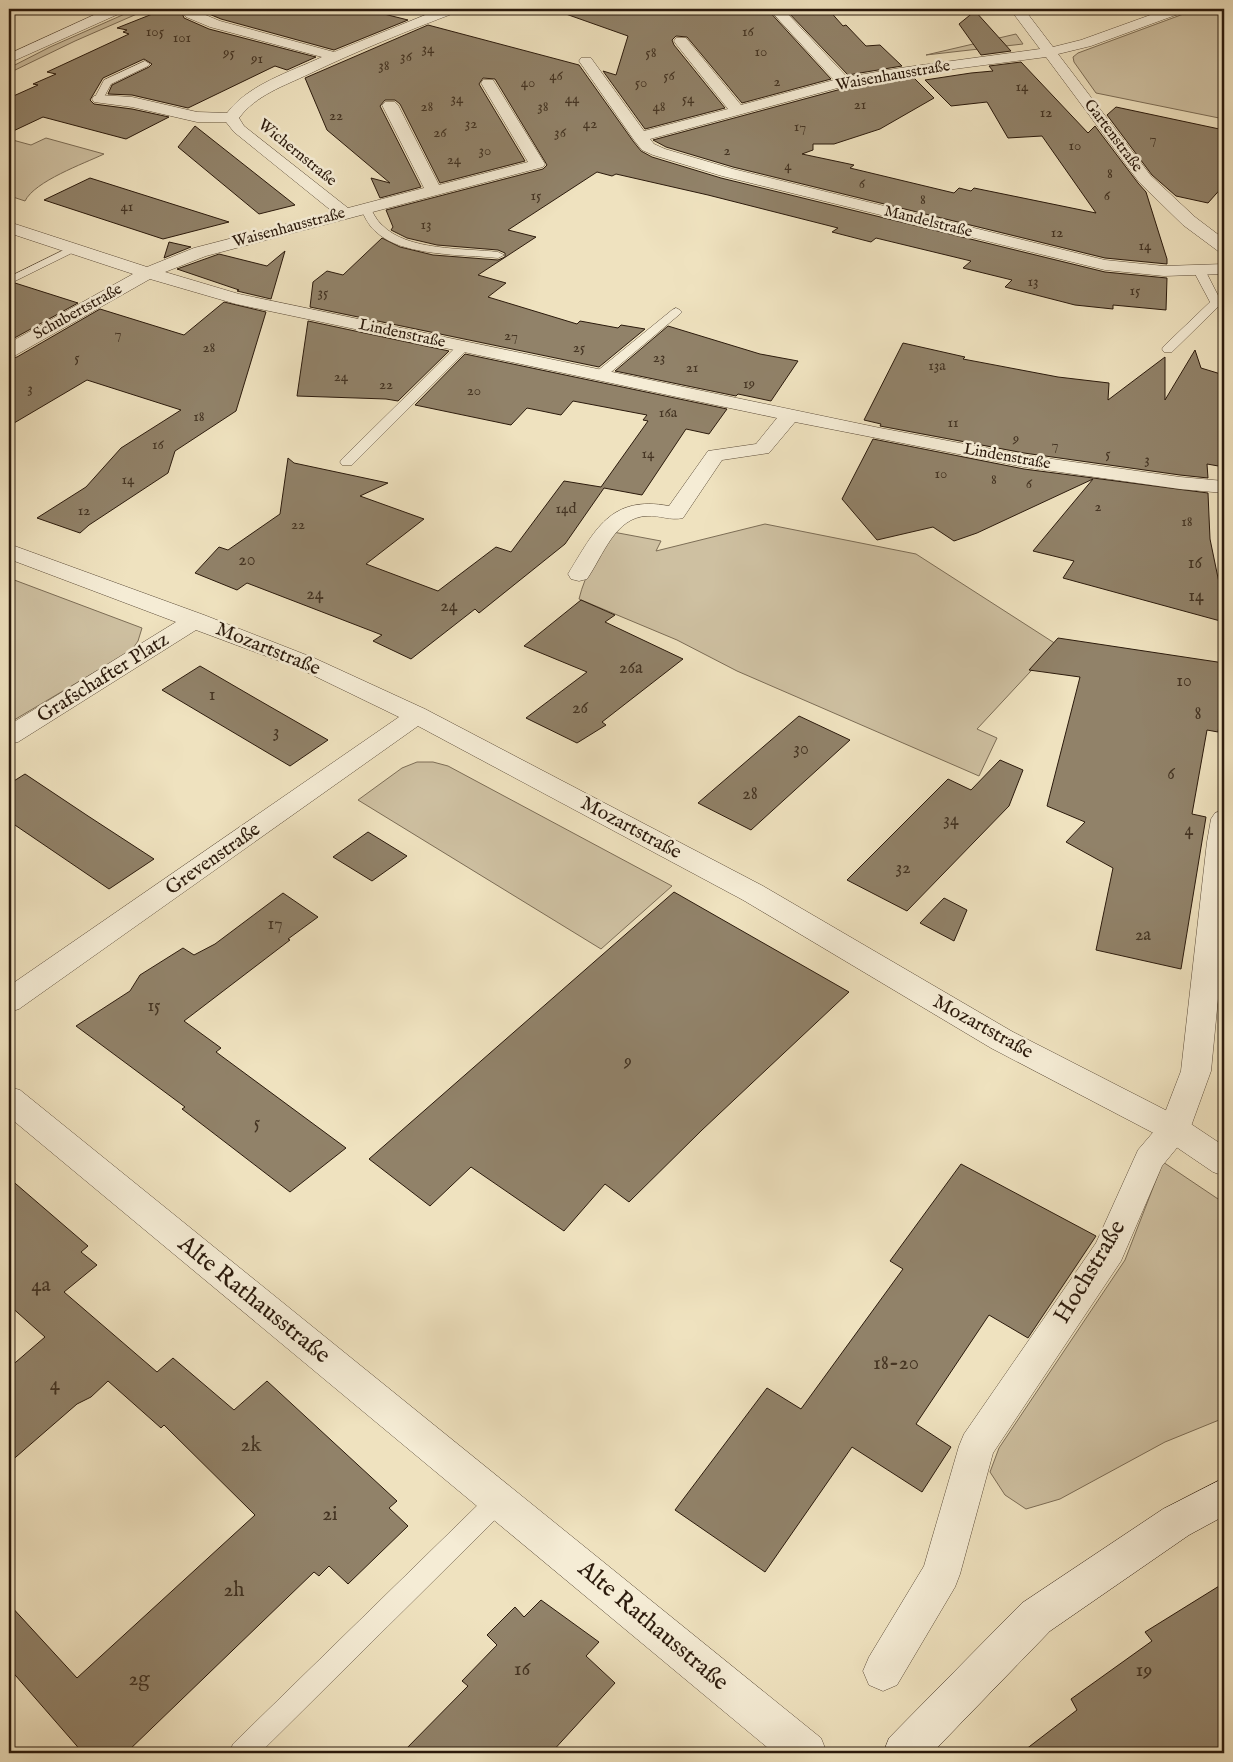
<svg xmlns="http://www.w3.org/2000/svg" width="1233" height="1762" font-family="'IM FELL English',serif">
  <rect width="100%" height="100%" fill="#efe2bf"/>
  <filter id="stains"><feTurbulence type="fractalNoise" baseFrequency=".004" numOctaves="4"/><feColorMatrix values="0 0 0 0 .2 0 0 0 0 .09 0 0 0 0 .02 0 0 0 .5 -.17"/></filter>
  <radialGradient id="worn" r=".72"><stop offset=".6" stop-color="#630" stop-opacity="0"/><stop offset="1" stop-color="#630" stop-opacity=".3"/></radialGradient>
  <!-- green -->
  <g fill="#cec0a1" stroke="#7c6d56">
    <path d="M136,9L146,10L75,41L9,73V68L50,47Z"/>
    <path d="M1197,9H1224V119L1096,93L1074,62L1073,57L1078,53Z"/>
    <path d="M1016,34L1023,44L926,55Z"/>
    <path d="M46,138L104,154C83,164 35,181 25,201L13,197L9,199V139L31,145Z"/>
    <path d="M765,524L916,554L1056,644L977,729L997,738L979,776L737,671L677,640L579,599C585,573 599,554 613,532L661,541L656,551Z"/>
    <path d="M9,578L142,628L138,641L132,650L9,723Z"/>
    <path d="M417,762H433L448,766L672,886L601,949L358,800L402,768Z"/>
    <path d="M1163,1162L1224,1203V1418L1165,1442L1060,1499L1026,1509L1005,1495L990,1472L999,1448L1125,1260Z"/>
  </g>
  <!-- building -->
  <g fill="#918269" stroke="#2b1a0c">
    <path d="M165,9H364L408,20L334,50L221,19L197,9H186L182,13L184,18L209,29L316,57L287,70L275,66L188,108L132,95L108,94L112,85L149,67L152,64L144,59L103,78L90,100L94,104L132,109L169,117L126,139L43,117L9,133V98L38,85L33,84L56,74L47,72L129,34L123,32L127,30L117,28Z"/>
    <path d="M564,9H767L831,79L742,103L687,37L676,36L672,40L674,45L725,108L645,129L603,71L616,75L628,36L563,13Z"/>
    <path d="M785,9H828L843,26L846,25L866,46L880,45L902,66L848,75Z"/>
    <path d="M975,11L1011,51L981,55L959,24Z"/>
    <path d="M428,25L579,65L633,141L641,151L652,157L721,178L1105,272L1167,278L1166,310L1113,305V309L1075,305L1005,287L1012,280L963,268L971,261L876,238L871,242L832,232L838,228L708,195L616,174L612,176L597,172L508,230L536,237L478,275L506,283L488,297L577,324L580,321L618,328L621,325L645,329L599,367L310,307L313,282L327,271L343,275L382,238L400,247L433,255L498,260L505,257V253L498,250L437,245L407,238L391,230L393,227L386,210L543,169L547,165L495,79L483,78L479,84L525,161L440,183L400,104L395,100H385L380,106L421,187L380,198L371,178L390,183L327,130L305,78Z"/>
    <path d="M1021,62L1088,133L1095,126L1138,183L1146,192L1167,259V264L1105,258L733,167L666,147L653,140L845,88L912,76L934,98L880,129L834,144H813V150L802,154L854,165L850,168L954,193L959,188L971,191L974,188L1096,213L1042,136L1008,138L987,102L951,106L925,80L971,73L993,71L989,66Z"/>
    <path d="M1116,107L1224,130V185L1208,203L1176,196L1152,175L1107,115Z"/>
    <path d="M195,126L295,205L259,214L178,147Z"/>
    <path d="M90,178L229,222L163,239L44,200Z"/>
    <path d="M169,242L191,247L164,258Z"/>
    <path d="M285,251L271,299L237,291L239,290L177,269L219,254L267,266Z"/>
    <path d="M15,283L78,303L9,341V286Z"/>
    <path d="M224,302L266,312L236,411L175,451L168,473L89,525L80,533L37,518L86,487L121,448L181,410L87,380L9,426V359L17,357L100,309L184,335Z"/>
    <path d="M308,321L449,351L398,401L386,399L297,396Z"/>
    <path d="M668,326L760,354L798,361L771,401L738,394L736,396L615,371Z"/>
    <path d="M903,343L965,357L963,359L1058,377L1109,383L1108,400L1165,357V400L1195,350L1201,368L1224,375V467L1207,464L1208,478L1180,475L1024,453L880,426L881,424L864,420Z"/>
    <path d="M465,354L727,409L709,434L686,429L642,495L604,488L565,544L479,613L475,609L411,659L373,641L382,635L247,583L237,590L195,573L219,547L228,550L280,514L288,458L294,463L388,483L360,496L424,519L366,564L438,591L496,547L511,552L564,481L601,487L648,421L643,420L647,415L573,401L561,415L527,408L511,425L415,405Z"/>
    <path d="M873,439L1024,469L1208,493L1210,539L1224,607V622L1063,578L1074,561L1033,551L1093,479L977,533L954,541L933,527L877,540L842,499Z"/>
    <path d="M581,600L615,615L605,622L683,659L602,722L606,725L577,743L526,718L587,672L524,646Z"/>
    <path d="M1058,638L1224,663V693L1218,732L1207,730L1192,814L1206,817L1181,969L1096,950L1113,868L1066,842L1085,822L1047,806L1080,677L1029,670Z"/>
    <path d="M200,666L255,698L328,740L290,766L162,690Z"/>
    <path d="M799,716L850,740L751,830L698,803Z"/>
    <path d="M1000,760L1023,770L1009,806L907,911L847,880L948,779L971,790Z"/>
    <path d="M25,774L88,816L154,859L109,889L9,821V784Z"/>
    <path d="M368,832L407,856L372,881L333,857Z"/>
    <path d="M674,892L849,992L702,1130L629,1202L605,1184L564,1231L471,1167L430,1206L369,1159Z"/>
    <path d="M283,893L318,917L288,939L290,940L184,1021L221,1048L216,1052L346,1148L290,1192L182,1109L185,1107L76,1026L130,991L140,975L183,948L194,955L215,944Z"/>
    <path d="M944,898L967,910L954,941L920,923Z"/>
    <path d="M961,1164L1096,1236L1028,1338L989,1315L916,1424L951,1447L922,1492L852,1447L765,1572L675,1510L767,1388L801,1409L903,1269L890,1261Z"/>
    <path d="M9,1178L88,1246L81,1252L97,1265L64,1292L157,1372L173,1358L234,1410L267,1381L397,1501L389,1508L408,1526L348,1584L329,1566L319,1576L314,1572L126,1753H83L9,1668V1604L77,1678L255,1515L164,1425L161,1428L108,1381L91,1397L77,1404L9,1463V1368L45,1337L9,1305Z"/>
    <path d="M1224,1583V1753H1021L1077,1710L1071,1699L1152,1641L1145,1632Z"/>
    <path d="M541,1600L599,1642L586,1656L615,1683L551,1753H402L468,1686L462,1681L497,1645L487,1635L515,1607L524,1617Z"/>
  </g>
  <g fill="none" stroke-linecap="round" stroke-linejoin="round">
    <defs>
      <g id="service">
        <path d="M145,61L150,64L148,66L111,84L102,101H96L94,99L104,80Z"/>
        <path d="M365,205L369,206C373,212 376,220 382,225C407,251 464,248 498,252L504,255L498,258C462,254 402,257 375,231C368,225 364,215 360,208Z"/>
        <path d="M74,245L80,248L78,250L9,284V277Z"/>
        <path d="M1200,269L1206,272L1222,303L1172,352H1164L1162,349L1164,346L1210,302L1194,272Z"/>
        <path d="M676,308L680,310L682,312L680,314L604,378H596L594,375L596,372L672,310Z"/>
        <path d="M464,342L468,343L470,346L468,349L352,465H342L340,462L342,459L460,343Z"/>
        <path d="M498,1490L506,1493L510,1501L506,1509L260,1753H229L233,1744L490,1493Z"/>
      </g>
      <path id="pedestrian" d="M1224,810V937L1211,1071L1190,1129L1185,1138L1162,1166L1121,1261L993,1453L960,1574L955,1587L897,1685L883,1691L869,1685L863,1671L869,1657L924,1566L959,1446L964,1434L1096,1243L1138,1150L1161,1123L1181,1071L1207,842L1211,819L1215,813Z"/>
      <g id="minor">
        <path d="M440,9H459L457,12C407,31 357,51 309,74C284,86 256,95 239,118L244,126L348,208L424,188L382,105L385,102H395L398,105L439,185L528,162L481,83L483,80H493L495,83L545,164L543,167L206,256L165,272L239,294L880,428L1024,455L1180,477L1224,481V493L1180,489L1024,467L795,422L769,453L722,460L683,518C670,521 660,515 647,516C615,517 603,556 587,579L579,581L571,579L568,574C595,530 610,495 669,506L708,451L756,444L777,418L236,304L150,279L16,355L9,357V343L133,274L9,233V222L147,267L194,248L333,212L234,132L226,122H197L132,107L94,102L92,99L94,96L99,95L132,97L197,112L227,113C249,84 290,72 322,57L210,27L186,17L184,14L186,11H196L220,21L334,52Z"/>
        <path d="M769,9H783L847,77L900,68L1040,49L1010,9H1024L1053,47L1081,40L1167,9H1186L1184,12L1091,46L1058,54L1151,176L1195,217L1224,239V252L1218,251L1183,225L1139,182L1046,57L900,76L845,86L650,139L654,144L665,149L733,169L1105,260L1164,266L1224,264V274L1164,276L1105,270L722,176L653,155L642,150L634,140L579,61L581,58H591L644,131L728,109L676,44L674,41L676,38H686L741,105L834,80Z"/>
        <path d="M9,544L204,615L314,658L425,709L763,886L1013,1032L1185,1120L1224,1146V1176L1213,1172L1163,1138L991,1048L743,900L418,726L19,1009L9,1012V986L399,717L298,668L196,630L18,742L9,744V725L176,622L9,559Z"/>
        <path d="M9,1087L20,1090L821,1738L827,1753H774L9,1117Z"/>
      </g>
      <path id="tertiary" d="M107,9H125L123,12L9,63V54Z"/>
      <path id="secondary" d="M1224,1478V1516L1189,1535L1050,1631L932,1753H883L889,1738L1022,1603L1163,1509Z"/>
    </defs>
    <!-- service casing -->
    <use href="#service" stroke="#5c4c39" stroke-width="1"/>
    <!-- pedestrian casing -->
    <use href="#pedestrian" stroke="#5c4c39" stroke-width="1"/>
    <!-- minor casing -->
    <use href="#minor" stroke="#5c4c39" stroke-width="1"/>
    <!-- tertiary casing -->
    <use href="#tertiary" stroke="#5c4c39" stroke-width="1"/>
    <!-- secondary casing -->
    <use href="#secondary" stroke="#2b1a0c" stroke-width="1"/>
    <!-- service -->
    <use href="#service" fill="#f5ecd5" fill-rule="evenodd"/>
    <!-- pedestrian -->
    <use href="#pedestrian" fill="#f5ecd5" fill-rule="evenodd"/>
    <!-- minor -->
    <use href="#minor" fill="#f5ecd5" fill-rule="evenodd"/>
    <!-- tertiary -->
    <use href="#tertiary" fill="#f5ecd5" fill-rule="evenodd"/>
    <!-- secondary -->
    <use href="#secondary" fill="#f5ecd5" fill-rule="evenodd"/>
  </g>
  <g text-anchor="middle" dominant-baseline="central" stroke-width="5" stroke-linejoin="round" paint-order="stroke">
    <!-- far-number labels -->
    <g font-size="15" fill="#443423">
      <text x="155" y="31">105</text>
      <text x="748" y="31">16</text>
      <text x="182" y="37">101</text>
      <text x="428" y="48">34</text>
      <text x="761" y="51">10</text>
      <text x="229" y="52">95</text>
      <text x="651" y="52">58</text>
      <text x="406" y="56">36</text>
      <text x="257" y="58">91</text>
      <text x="384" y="65">38</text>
      <text x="556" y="75">46</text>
      <text x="669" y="75">56</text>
      <text x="777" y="81">2</text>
      <text x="528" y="82">40</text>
      <text x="641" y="82">50</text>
      <text x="1022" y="86">14</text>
      <text x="457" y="98">34</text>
      <text x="572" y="98">44</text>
      <text x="688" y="98">54</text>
      <text x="860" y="104">21</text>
      <text x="427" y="106">28</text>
      <text x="543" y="106">38</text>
      <text x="659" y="106">48</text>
      <text x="1046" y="112">12</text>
      <text x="336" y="115">22</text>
      <text x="471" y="123">32</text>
      <text x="590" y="123">42</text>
      <text x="800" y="126">17</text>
      <text x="440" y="132">26</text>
      <text x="560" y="132">36</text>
      <text x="1153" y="138">7</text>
      <text x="1075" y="145">10</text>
      <text x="485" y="150">30</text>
      <text x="727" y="150">2</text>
      <text x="454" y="159">24</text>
      <text x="788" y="165">4</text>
      <text x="1110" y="173">8</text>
      <text x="862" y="183">6</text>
      <text x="536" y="195">15</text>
      <text x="1107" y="195">6</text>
      <text x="923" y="199">8</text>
      <text x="127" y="206">41</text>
      <text x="426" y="224">13</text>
      <text x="1057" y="232">12</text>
      <text x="1145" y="245">14</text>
      <text x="1033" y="281">13</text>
      <text x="1135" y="290">15</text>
      <text x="323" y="292">35</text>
      <text x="118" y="333">7</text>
      <text x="511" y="335">27</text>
      <text x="209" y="347">28</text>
      <text x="579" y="347">25</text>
      <text x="77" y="357">5</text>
      <text x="659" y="357">23</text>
      <text x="937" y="365">13a</text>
      <text x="692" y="367">21</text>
      <text x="341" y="376">24</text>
      <text x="749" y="383">19</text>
      <text x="386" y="384">22</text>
      <text x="30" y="388">3</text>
      <text x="474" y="390">20</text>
      <text x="668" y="412">16a</text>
      <text x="199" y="416">18</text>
      <text x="953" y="422">11</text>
      <text x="1016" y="438">9</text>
      <text x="158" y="444">16</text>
      <text x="1055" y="444">7</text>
      <text x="648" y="453">14</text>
      <text x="1108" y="453">5</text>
      <text x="1147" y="459">3</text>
      <text x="941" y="473">10</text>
      <text x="128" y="479">14</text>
      <text x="994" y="479">8</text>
      <text x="1029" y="483">6</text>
      <text x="1098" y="506">2</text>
      <text x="566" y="508">14d</text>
      <text x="84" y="510">12</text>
      <text x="1187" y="521">18</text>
      <text x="298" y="524">22</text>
    </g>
    <!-- far-street labels -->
    <g font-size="16" fill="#2b1a0c" stroke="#f5ecd5">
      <text transform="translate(893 76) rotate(-10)">Waisenhausstraße</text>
      <text transform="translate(1113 136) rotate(53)">Gartenstraße</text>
      <text transform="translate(297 153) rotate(39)">Wichernstraße</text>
      <text transform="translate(928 222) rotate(14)">Mandelstraße</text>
      <text transform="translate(289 228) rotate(-15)">Waisenhausstraße</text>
      <text transform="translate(78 312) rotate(-29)">Schubertstraße</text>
      <text transform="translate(402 334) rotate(12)">Lindenstraße</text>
      <text transform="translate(1007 457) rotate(10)">Lindenstraße</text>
    </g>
    <!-- number labels -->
    <g font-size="18" fill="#443423">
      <text x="247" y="560">20</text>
      <text x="1195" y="563">16</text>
      <text x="315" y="594">24</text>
      <text x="1196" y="596">14</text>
      <text x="449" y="606">24</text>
      <text x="631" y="668">26a</text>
      <text x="1184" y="681">10</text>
      <text x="212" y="695">1</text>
      <text x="580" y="708">26</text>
      <text x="1198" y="714">8</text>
      <text x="276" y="732">3</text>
      <text x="801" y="749">30</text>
      <text x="1171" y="774">6</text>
      <text x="750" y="794">28</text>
      <text x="951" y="820">34</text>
      <text x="1189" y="830">4</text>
      <text x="903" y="868">32</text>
      <text x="275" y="924">17</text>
      <text x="1143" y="935">2a</text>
      <text x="154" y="1006">15</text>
      <text x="628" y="1061">9</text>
      <text x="257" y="1123">5</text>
    </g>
    <!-- street labels -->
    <g font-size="20" fill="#2b1a0c" stroke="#f5ecd5">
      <text transform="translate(268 649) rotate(22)">Mozartstraße</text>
      <text transform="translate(103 678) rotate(-32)">Grafschafter Platz</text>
      <text transform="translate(631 828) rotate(28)">Mozartstraße</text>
      <text transform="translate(213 859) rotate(-35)">Grevenstraße</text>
      <text transform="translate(983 1027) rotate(29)">Mozartstraße</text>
    </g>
    <!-- near-number labels -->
    <g font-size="21" fill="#443423">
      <text x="41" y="1285">4a</text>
      <text x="896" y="1363">18-20</text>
      <text x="55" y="1384">4</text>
      <text x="251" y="1445">2k</text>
      <text x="330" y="1514">2i</text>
      <text x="234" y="1590">2h</text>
      <text x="522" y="1669">16</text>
      <text x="1144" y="1670">19</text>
      <text x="139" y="1679">2g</text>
    </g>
    <!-- near-street labels -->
    <g font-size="24" fill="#2b1a0c" stroke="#f5ecd5">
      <text transform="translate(1090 1272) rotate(-59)">Hochstraße</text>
      <text transform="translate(254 1300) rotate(39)">Alte Rathausstraße</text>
      <text transform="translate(653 1626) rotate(40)">Alte Rathausstraße</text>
    </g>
  </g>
  <!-- margin -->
  <rect width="1233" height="1762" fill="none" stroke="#efe2bf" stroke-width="30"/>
  <rect x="10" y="10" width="1213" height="1742" fill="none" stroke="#2b1a0c" stroke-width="2.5"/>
  <rect x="15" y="15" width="1203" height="1732" fill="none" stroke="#2b1a0c"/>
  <rect width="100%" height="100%" filter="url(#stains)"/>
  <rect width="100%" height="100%" fill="url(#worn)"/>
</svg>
